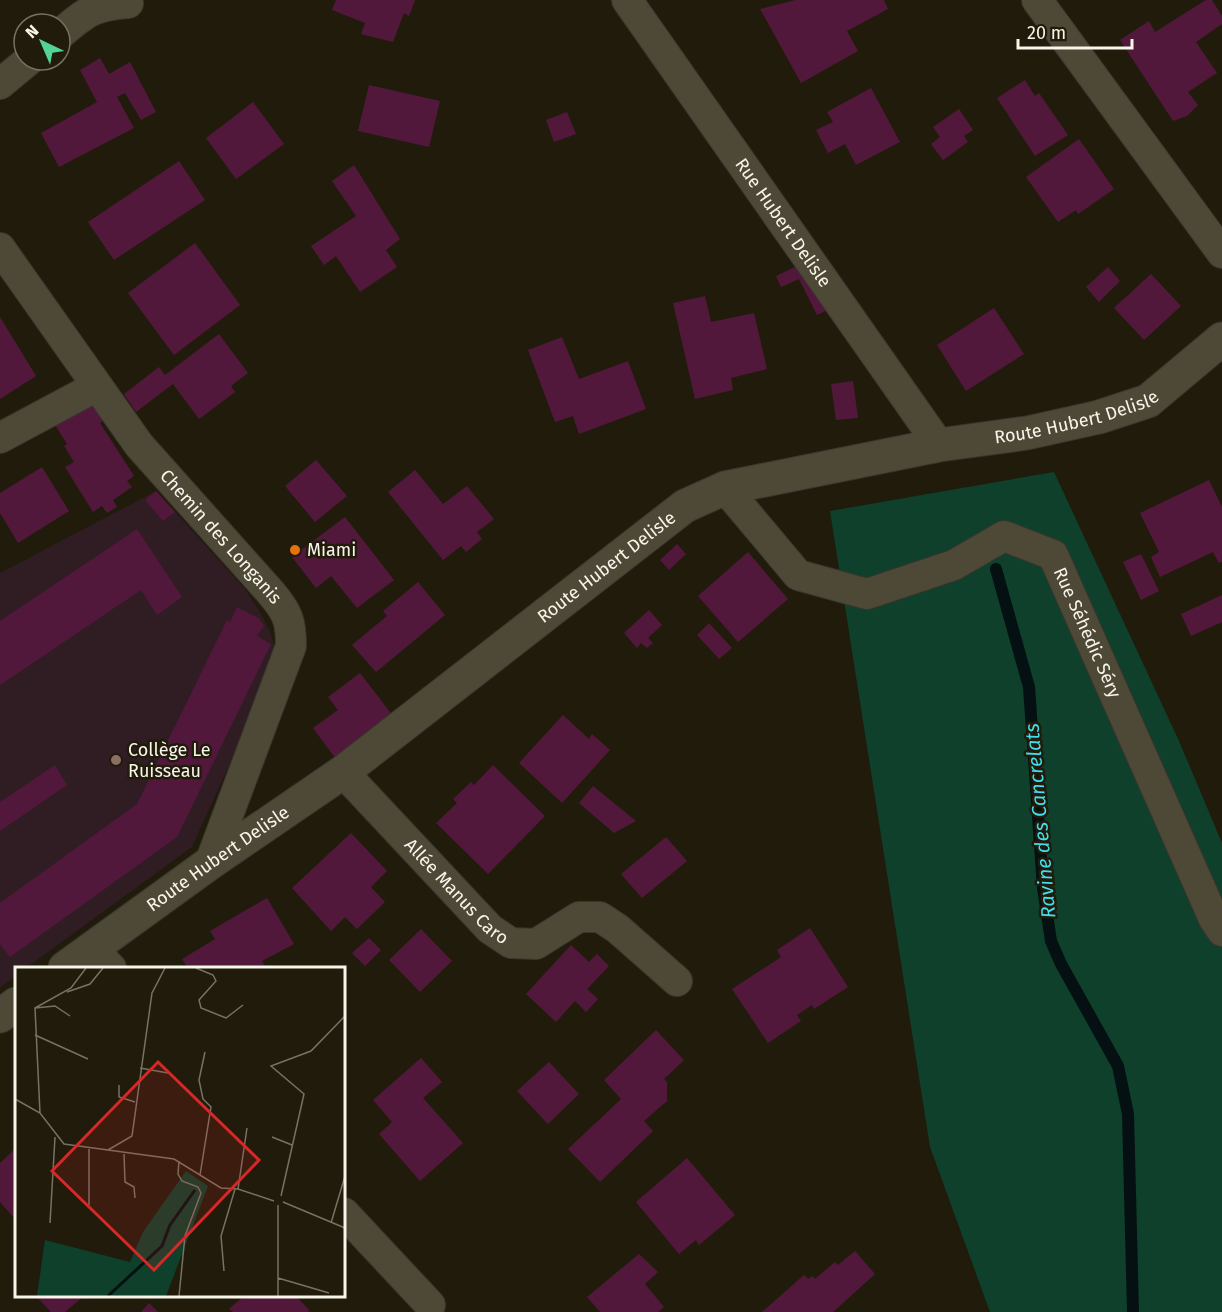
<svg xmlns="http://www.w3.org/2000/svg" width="1222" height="1312" font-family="'Fira Sans',sans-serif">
  <rect width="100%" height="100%" fill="#211b0b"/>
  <!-- education -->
  <path fill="#2f1d23" d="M156,491L245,589L261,614L270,632L276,653L271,673L192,847L26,968H16V976L0,988V573Z"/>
  <!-- green -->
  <path fill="#0e402b" d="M1054,472L1179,741L1222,843V1312H990L930,1147L830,511Z"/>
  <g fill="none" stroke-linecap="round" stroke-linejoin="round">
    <!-- stream -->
    <path stroke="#041011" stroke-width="12" d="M996,569L1029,687L1043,888L1051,941L1061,964L1118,1066L1128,1114L1133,1312"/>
  </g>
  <!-- building -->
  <g fill="#52183c">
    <path d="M336,0H415L409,16L404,13L393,42L361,34L365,23L332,10Z"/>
    <path d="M795,0H884L888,9L847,31L858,51L801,83L760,9Z"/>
    <path d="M1206,0H1212L1222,16V24L1196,42L1217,73L1188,92L1198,105L1187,116L1173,121L1120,40L1149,21L1155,32Z"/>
    <path d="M100,58L109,74L130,62L156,112L141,120L125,93L117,97L134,128L59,167L41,133L97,102L80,70Z"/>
    <path d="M1025,80L1035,96L1039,93L1068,135L1035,156L997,98Z"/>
    <path d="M369,85L440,101L429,147L358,131Z"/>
    <path d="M871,88L900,142L856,165L845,144L828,153L816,130L833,122L827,112Z"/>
    <path d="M253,102L284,144L236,179L206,138Z"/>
    <path d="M959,109L973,130L964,136L968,142L943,160L931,144L940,137L933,127Z"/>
    <path d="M567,112L576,134L554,142L546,120Z"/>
    <path d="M1079,139L1114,189L1078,214L1076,210L1058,222L1026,177Z"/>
    <path d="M179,161L205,200L114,260L88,222Z"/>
    <path d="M354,165L400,239L386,250L397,267L360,292L336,256L324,265L311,246L356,216L332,181Z"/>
    <path d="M195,243L240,305L174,355L128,293Z"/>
    <path d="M813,266L832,308L817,315L799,279L781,287L776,276L795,267Z"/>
    <path d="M1108,267L1120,281L1099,302L1086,287Z"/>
    <path d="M1151,274L1181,306L1144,340L1114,308Z"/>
    <path d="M705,296L711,322L754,313L767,369L731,378L733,390L695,399L673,303Z"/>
    <path d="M994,308L1024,354L966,391L937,345Z"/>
    <path d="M0,317L36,376L0,399Z"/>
    <path d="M219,334L248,373L231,386L235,392L199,419L173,384L136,412L124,394L159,367L165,375Z"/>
    <path d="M562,337L579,379L628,361L646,409L579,434L573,416L555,422L528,350Z"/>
    <path d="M853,381L858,418L836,420L831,384Z"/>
    <path d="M93,401L105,419L100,423L134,476L127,481L132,487L113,500L117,507L107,513L102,506L93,512L65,467L74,462L64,446L67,444L55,425Z"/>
    <path d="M316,460L347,496L315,522L285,486Z"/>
    <path d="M42,467L69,511L18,543L0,513V493Z"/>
    <path d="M415,470L443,504L467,486L494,519L477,532L482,539L466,552L461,546L443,560L388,492Z"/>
    <path d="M1209,480L1222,507V562L1219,563L1213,552L1160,577L1151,557L1159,552L1140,513Z"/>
    <path d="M156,491L175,512L163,521L145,500Z"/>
    <path d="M345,517L394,580L357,608L331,576L316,588L292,557Z"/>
    <path d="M137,529L182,597L157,615L141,590L0,685V621Z"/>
    <path d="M677,544L686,554L669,570L660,560Z"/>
    <path d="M748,552L788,599L738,642L698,596Z"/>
    <path d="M1141,554L1159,591L1141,600L1123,562Z"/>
    <path d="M418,582L445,615L376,672L352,645L387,616L383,611Z"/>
    <path d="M1222,595V622L1191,636L1181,614Z"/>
    <path d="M237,607L258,618L264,626L257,636L271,644L177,837L10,957L0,944V903L137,804L227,620L230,622Z"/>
    <path d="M649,610L662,625L648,638L653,643L647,648L641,643L637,648L624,633Z"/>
    <path d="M709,623L732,648L719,659L697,635Z"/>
    <path d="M360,673L393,716L336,759L313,728L338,710L328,697Z"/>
    <path d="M563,715L589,739L592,734L610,750L562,803L519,763Z"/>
    <path d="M55,765L67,785L0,831V802Z"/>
    <path d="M493,765L545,816L488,874L436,823L457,803L453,799L471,782L474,785Z"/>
    <path d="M593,786L636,821L614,833L579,803Z"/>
    <path d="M351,833L387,871L371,887L385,902L357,929L345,917L331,931L292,888Z"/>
    <path d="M666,837L687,861L642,898L621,874Z"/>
    <path d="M267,898L294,944L262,961L266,968H188L182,959L215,939L210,931Z"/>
    <path d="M810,928L848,987L814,1009L812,1005L797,1015L801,1021L768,1043L732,989L781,957L777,950Z"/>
    <path d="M421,929L452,961L420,992L389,960Z"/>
    <path d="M369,938L381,950L365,966L352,953Z"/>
    <path d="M571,945L589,962L597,954L609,966L587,989L598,999L586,1012L575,1001L556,1022L526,994Z"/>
    <path d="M656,1030L684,1060L664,1079L667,1082V1101L644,1121L653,1131L600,1182L568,1149L621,1099L604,1080Z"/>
    <path d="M421,1058L442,1082L423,1098L463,1143L420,1181L379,1134L392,1122L373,1100Z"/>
    <path d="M549,1062L579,1094L548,1124L517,1091Z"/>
    <path d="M16,1148V1220L0,1202V1163Z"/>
    <path d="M687,1158L735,1215L699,1245L696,1240L679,1254L636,1202Z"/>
    <path d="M855,1251L875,1274L833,1312H762L804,1275L808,1279L812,1276L815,1279L835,1262L838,1265Z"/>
    <path d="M639,1254L658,1272L645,1284L664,1307L658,1312H600L587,1297Z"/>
    <path d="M36,1296H84L65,1312H51Z"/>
    <path d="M244,1296H296L309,1310L308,1312H233L229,1309Z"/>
    <path d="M149,1303L158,1312H141Z"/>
  </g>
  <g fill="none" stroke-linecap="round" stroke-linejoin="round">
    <defs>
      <g id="minor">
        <path id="s1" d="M627,0L939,445"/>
        <path d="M1037,0L1222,253"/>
        <path d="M60,34C87,11 93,6 128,3"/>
        <path d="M0,84L29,60"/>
        <path id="s2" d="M0,248L139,445L272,594C288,613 291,622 291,646L210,863"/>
        <path d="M0,438L97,386"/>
        <path id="s3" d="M725,488L798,575L867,594L954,565L1004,536L1053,555L1214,919L1222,931"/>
        <path id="s4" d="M343,772L490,929L511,943L536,944L579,917H600L618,929L677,981"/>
        <path d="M92,948L111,968"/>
        <path d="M344,1213L430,1305"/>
      </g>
      <g id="secondary">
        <path id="s5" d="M65,968L210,863L343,772L685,506L725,488L939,445L1027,433L1099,417L1148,401L1222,339"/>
        <path d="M0,1016L16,1004"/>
      </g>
    </defs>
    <!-- minor casing -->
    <use href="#minor" stroke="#3a362f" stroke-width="32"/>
    <!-- secondary casing -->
    <use href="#secondary" stroke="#3a362f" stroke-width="35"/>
    <!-- minor -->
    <use href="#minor" stroke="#4e4836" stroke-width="30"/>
    <!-- secondary -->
    <use href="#secondary" stroke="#4e4836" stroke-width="33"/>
  </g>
  <!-- markers -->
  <circle fill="#e8710a" stroke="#211b0b" stroke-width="2" cx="295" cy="550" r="6"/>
  <circle fill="#8d6e63" stroke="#211b0b" stroke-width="2" cx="116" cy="760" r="6"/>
  <g text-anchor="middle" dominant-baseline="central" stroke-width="5" stroke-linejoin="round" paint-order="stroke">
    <!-- street labels -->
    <g font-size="18" fill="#f8f5ea" stroke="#211b0b">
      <text stroke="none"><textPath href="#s1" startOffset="272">Rue Hubert Delisle</textPath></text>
      <text stroke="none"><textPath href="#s5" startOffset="1176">Route Hubert Delisle</textPath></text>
      <text stroke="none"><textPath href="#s2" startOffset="364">Chemin des Longanis</textPath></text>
      <text stroke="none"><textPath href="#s5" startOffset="674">Route Hubert Delisle</textPath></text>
      <text stroke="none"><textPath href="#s3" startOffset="472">Rue Séhédic Séry</textPath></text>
      <text stroke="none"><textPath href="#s5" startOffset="188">Route Hubert Delisle</textPath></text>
      <text stroke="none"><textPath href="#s4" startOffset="165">Allée Manus Caro</textPath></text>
    </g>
    <!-- poi labels -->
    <g font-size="18" fill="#f8f5ea" stroke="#211b0b" text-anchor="start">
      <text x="307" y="550">Miami</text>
      <text x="128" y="750">Collège Le<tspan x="128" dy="21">Ruisseau</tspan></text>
    </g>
    <!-- water labels -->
    <g font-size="20" font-style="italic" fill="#43deec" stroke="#211b0b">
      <text transform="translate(1040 821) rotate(-95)">Ravine des Cancrelats</text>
    </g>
  </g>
  <!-- overview -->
  <g transform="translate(15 967)">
    <rect width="330" height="330" fill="#211b0b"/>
    <path d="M171,204L193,219L151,329H22L30,273L115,295L128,265Z" fill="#0e402b"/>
    <path fill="none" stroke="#041011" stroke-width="3" d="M93,329L147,279L155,258L180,223"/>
    <path fill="none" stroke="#777264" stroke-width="1.5" d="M181,1L198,8L201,14L184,33L186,41L211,51L228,38M52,25L75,17L88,1M20,41L40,39L55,49M20,68L73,92M125,101L153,106M104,118V130L120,135M0,132L25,146L49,177L159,192L206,221L223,222L259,234M25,146L20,41L56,21L71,1M257,170L277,178M93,183L117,169L137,26L150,1M109,187L110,215L119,220L120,231M185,208L196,140L188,132L184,113L190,85M223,222L232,161M266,229L289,127L256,99L296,84L330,49M268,235L330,261M74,238V182M263,238V329M35,256L40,170M316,256L330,209M209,304L206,269L220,222M263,311L314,326M164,329L170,269L186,226L183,220L167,214L163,207L164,194"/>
    <path fill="#d62828" fill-opacity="0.15" stroke="#d62828" stroke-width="3" d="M143,95L244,193L139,303L37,204Z"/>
    <rect width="330" height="330" fill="none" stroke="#f8f5ea" stroke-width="3"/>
  </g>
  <!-- north arrow -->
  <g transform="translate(42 42) rotate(316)"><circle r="28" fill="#211b0b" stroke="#777264" stroke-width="1.5"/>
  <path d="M0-4.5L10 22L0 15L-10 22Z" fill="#53d396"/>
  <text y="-9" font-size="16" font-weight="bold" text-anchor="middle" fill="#f8f5ea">N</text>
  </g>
  <!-- scale -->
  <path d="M1018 39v9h114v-9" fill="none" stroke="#f8f5ea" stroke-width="3"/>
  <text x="1027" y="39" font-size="18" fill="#f8f5ea" stroke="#211b0b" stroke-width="4.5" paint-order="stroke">20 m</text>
</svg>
